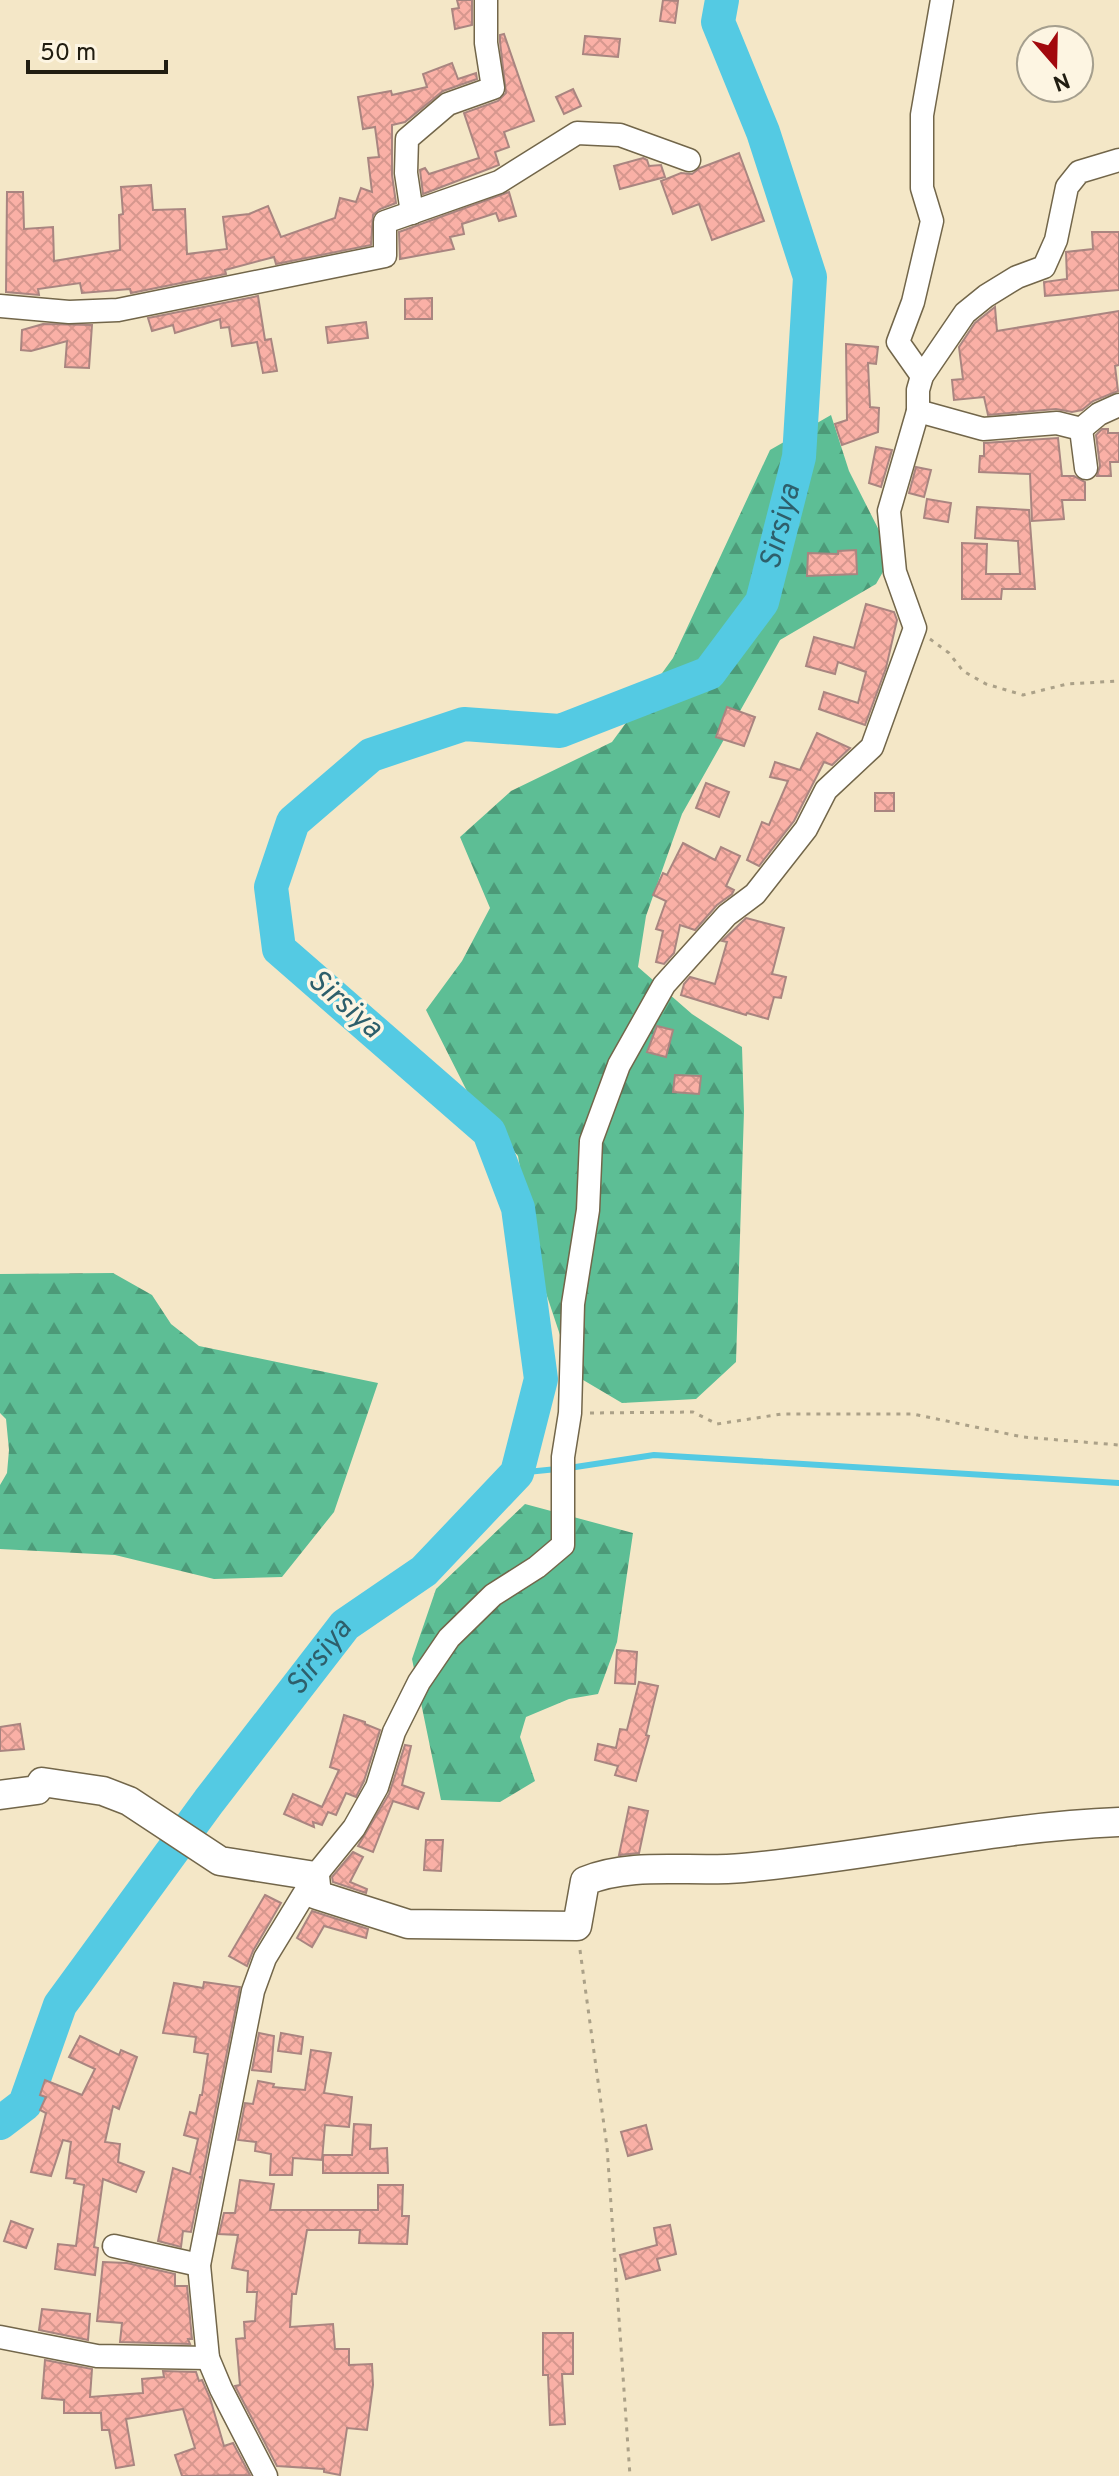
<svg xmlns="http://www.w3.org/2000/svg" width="1119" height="2476" font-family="Overpass,sans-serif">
  <defs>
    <pattern id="forest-firs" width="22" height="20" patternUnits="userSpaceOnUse" patternTransform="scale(2)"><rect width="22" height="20" fill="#5dbe95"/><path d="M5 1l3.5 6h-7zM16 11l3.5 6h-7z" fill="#4c9a78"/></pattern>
    <pattern id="building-cross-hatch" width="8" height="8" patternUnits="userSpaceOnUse" patternTransform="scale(2)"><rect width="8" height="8" fill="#fab0a6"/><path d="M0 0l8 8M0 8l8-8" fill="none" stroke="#d6978e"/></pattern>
  </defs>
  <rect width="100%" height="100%" fill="#f4e7c7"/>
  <!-- forest -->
  <g fill="url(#forest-firs)">
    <path d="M831,415L849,471L892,556L876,584L780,640L682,814L646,916L638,967L692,1014L742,1047L744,1111L736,1362L696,1399L622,1403L573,1374L536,1263L518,1156L472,1101L426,1010L462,961L490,908L460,837L511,791L612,742L673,658L770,450Z"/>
    <path d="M113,1273L152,1295L171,1324L199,1346L378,1383L334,1512L282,1577L214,1579L115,1555L0,1549V1485L7,1473L9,1450L6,1419L0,1413V1274Z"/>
    <path d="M525,1504L633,1533L617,1642L598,1694L569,1699L526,1717L520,1737L535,1781L500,1802L441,1800L412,1659L436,1589Z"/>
  </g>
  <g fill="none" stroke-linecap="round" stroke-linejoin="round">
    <!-- stream -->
    <g stroke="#54cae3" stroke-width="6">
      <path d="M569,1468L654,1455L1119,1483"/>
      <path d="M517,1473L557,1469"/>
    </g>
    <!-- river -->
    <path stroke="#54cae3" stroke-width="34" id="s1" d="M0,2123L25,2104L60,2005L209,1801L345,1625L424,1571L517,1473L541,1379L518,1208L489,1132L279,949L271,887L293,822L371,755L464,724L560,731L709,673L762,602L799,457L810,277L763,132L718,22L722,0"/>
  </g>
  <!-- building -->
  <g fill="url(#building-cross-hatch)" stroke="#a98580" stroke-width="2">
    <path d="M457,0H472V25L455,29L452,9L459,8Z"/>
    <path d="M663,0L678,1L675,23L660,21Z"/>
    <path d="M504,34L534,121L504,132L509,147L495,152L499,165L423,194L420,170L425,168L429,174L479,158L464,113L498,101L506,93L500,42V35Z"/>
    <path d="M585,36L620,39L618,57L583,54Z"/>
    <path d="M452,63L458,79L476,73L477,79L443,91L405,122L392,125V175L396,203L380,209L373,215L371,245L276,264L274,257L225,270L226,274L131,293L130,289L82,293L80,283L38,289L39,295L6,292L7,192H23L24,229L53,227L54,261L120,250L119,215L123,214L121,187L151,185L153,210L185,209L187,254L227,249L223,217L249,214L268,206L281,237L335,218L340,198L356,202L361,188L372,192L368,158L379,157L375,127L363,129L358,97L391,91L392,95L427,87L423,74Z"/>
    <path d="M573,89L581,106L564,114L556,97Z"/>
    <path d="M739,153L764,221L712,240L699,204L673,214L661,181L681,173L692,174L700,168Z"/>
    <path d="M643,158L647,160L649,166L661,165L665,177L620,189L614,166Z"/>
    <path d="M509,192L516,216L499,221L496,213L462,224L464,234L450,237L454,249L400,259L399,232Z"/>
    <path d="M1092,232H1119V290L1045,296L1044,282L1067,279L1066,252L1093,249Z"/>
    <path d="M258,296L265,340L271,339L277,371L263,373L257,342L232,346L229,327L221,328L220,319L175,333L173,325L152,331L148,318Z"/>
    <path d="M432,298V319H405V299Z"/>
    <path d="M995,307L997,331L1119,311V365L1115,366L1118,391L1093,401L1082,410L1072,412L1056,409L988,415L984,397L954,400L952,380L963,379L959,347L975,323Z"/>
    <path d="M366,322L368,338L328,343L326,327Z"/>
    <path d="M43,324L92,325L89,368L65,367L67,341L31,351L21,350L22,330Z"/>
    <path d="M846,344L878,347L876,364L868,363L870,407L879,408L878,432L842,445L835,424L847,420Z"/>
    <path d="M1102,429H1108V433H1119V462H1110L1111,476H1097L1100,466L1096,435Z"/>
    <path d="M1058,438L1062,476H1074L1085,482V500H1062L1064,519L1032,521L1030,474L979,472L980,456H984V443Z"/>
    <path d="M876,447L892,450L881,487L869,483Z"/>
    <path d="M916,467L931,470L924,497L909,493Z"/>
    <path d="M927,499L951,503L948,522L924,518Z"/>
    <path d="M977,507L1029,510L1035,589H1002L1001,599H962V543L987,544L986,574H1020L1018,541L975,538Z"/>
    <path d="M856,550L857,574L807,576L808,553L838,554V551Z"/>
    <path d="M866,604L894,612L897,620L886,668L865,725L819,709L824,692L858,703L866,672L838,662L835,674L806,666L814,637L854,648Z"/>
    <path d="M727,707L755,717L744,746L716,737Z"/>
    <path d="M817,733L850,748L832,765L824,762L794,821L759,866L747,860L762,822L769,825L788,781L770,777L775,762L800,770Z"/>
    <path d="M706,783L729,792L719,817L696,808Z"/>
    <rect x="875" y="793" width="19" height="18"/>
    <path d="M683,843L715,860L721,847L740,856L726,886L734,890L732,894L717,905L695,930L680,925L674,953L664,964L656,962L663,931L656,929L666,901L653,895L663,873L667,875Z"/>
    <path d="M746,918L784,928L772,974L786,977L781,998L774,997L768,1019L747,1013L746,1015L681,995L684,984L690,977L715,984L727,942L722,941Z"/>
    <path d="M657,1026L673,1030L666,1057L647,1052Z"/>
    <path d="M675,1075L701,1076L699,1094L673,1092Z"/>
    <path d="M617,1650L637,1652L635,1684L615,1683Z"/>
    <path d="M639,1682L658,1686L646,1735L649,1736L636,1781L615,1775L618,1766L595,1760L598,1744L616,1748L620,1729L627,1730Z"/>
    <path d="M344,1715L365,1722V1724L380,1730L364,1781L356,1797L346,1793L336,1815L328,1812L322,1825L313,1822L314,1827L284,1814L293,1794L322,1807L339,1770L330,1767Z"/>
    <path d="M20,1724L24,1749L0,1751V1727Z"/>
    <path d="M405,1745L411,1746L402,1785L424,1793L418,1809L393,1801L373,1852L358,1846L389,1794Z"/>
    <path d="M629,1807L648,1811L639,1853L619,1855Z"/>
    <path d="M426,1840H443L441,1871L424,1870Z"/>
    <path d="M353,1852L363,1857L350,1882L367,1889L366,1893L333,1882L332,1877Z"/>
    <path d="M265,1895L281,1903L253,1951L247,1966L229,1956Z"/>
    <path d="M312,1911L368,1929L366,1938L324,1926L312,1947L297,1938Z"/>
    <path d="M204,1982L240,1987L202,2177H199L202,2178L191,2232L183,2231L181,2247L158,2241L173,2168L190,2174L198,2139L184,2135L190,2112L196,2114L200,2095H202L208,2054L194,2052L196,2037L163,2033L174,1983L203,1988Z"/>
    <path d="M259,2033L274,2036L271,2072L252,2070Z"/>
    <path d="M281,2033L303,2037L301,2054L278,2051Z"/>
    <path d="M80,2036L119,2055L121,2050L137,2057L119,2109L113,2106L105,2142L120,2144L118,2162L144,2172L136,2192L103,2179L94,2247L98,2248L95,2275L55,2269L58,2244L76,2246L84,2185L74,2183L75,2179L66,2178L71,2142L63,2140L51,2176L31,2172L46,2113L40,2110L46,2097L40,2095L45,2080L82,2095L95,2069L69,2057Z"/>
    <path d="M311,2050L331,2053L324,2093L352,2097L349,2127L325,2125L322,2160L293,2158L292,2175H270L271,2154L255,2151L256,2142L238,2140L245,2103L253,2104L258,2081L274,2084L273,2087L305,2090Z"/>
    <path d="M354,2124L371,2125L370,2149L387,2148L388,2173H323V2155H352Z"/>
    <path d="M646,2125L652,2149L628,2156L621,2132Z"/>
    <path d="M240,2180L274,2184L270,2210H378V2185H403L402,2216H409L407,2244L359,2243L360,2230H307L296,2294H292L290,2327L333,2324L335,2349H349V2365L372,2364L373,2385L367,2430L347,2428L340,2475L324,2472V2469L277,2466L235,2386L240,2385L236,2339L245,2338L244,2322L255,2321L257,2292H247L248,2271L232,2268L238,2235L219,2234L224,2213H235Z"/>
    <path d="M11,2221L33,2229L26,2248L4,2241Z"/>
    <path d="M670,2225L676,2254L657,2259L660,2270L626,2279L620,2255L657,2245L654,2228Z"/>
    <path d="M103,2262L127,2263L175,2274V2286H187L192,2339H188L190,2344L120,2342L122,2323L97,2321Z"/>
    <path d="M42,2309L90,2314L88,2340L39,2330Z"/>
    <path d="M543,2333H573V2374H562L565,2424L550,2425L548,2375H543Z"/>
    <path d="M45,2360L92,2369L90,2397L143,2393L142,2379L164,2377L163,2371L196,2372L199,2381L202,2380L210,2398L224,2446L233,2443L250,2475L182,2476L175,2455L195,2448L183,2409L126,2419L134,2465L116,2468L109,2430H102L101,2413H64V2400L42,2398Z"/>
  </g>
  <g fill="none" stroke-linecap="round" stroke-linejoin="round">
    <defs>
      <g id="minor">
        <path d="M412,213L406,173L407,139L448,104L493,88L486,43V0"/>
        <path d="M0,306L69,312L118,310L385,256V222L499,182L577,133L620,135L689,160"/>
        <path d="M922,376L898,342L913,302L932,221L922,188V115L942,0"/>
        <path d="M918,411L983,429L1057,423L1081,429L1086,468"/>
        <path d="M1081,429L1099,414L1119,405"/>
        <path d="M114,2246L199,2265"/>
        <path d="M0,2337L97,2356L208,2358"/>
        <path d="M266,2476L221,2389L208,2358L199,2265L253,1991L265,1958L315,1876L354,1828L377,1787L394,1732L419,1682L449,1638L493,1595L537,1567L563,1545V1457L570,1413L573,1304L588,1210L591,1141L619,1065L664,985L727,915L755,894L806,829L826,790L872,747L915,628L895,572L889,511L918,411V390L922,376L965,313L986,296L1017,277L1044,267L1056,240L1067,187L1079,172L1119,160"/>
      </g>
      <path id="tertiary" d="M0,1795L37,1790L42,1782L103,1791L129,1801L220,1861L315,1876L317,1895L408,1924L577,1926L585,1881C633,1861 692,1873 743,1868C869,1857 992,1827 1119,1822"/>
    </defs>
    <!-- minor casing -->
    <use href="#minor" stroke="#72664a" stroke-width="25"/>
    <!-- tertiary casing -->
    <use href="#tertiary" stroke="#72664a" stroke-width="31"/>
    <!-- path -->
    <g stroke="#aba188" stroke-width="3" stroke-dasharray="4 6" stroke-linecap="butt">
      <path d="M930,639L949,653L963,671L986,684L1023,695L1067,684L1119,681"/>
      <path d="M590,1413L693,1412L717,1424L782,1414H913L1023,1437L1119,1445"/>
      <path d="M580,1950L607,2147L630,2476"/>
    </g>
    <!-- minor -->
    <use href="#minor" stroke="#fff" stroke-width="22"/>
    <!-- tertiary -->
    <use href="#tertiary" stroke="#fff" stroke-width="28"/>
  </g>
  <g text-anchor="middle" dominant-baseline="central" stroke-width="7" stroke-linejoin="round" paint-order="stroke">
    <!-- water labels -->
    <g font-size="30" font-style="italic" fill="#2e5f6b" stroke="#fdf5e2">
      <text stroke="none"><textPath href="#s1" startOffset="2226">Sirsiya</textPath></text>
      <text transform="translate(344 1005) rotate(41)">Sirsiya</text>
      <text stroke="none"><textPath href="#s1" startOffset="570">Sirsiya</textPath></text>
    </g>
  </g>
  <!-- north arrow -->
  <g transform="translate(1055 64) rotate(160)"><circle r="38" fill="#fdf5e2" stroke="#a59f8e" stroke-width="2"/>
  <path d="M0-6L14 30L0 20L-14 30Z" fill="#a2090d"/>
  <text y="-12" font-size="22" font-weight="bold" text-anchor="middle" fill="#211d11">N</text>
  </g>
  <!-- scale -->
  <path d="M28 60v12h138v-12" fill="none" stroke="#211d11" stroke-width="4"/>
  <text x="40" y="60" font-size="24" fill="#211d11" stroke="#fdf5e2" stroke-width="6" paint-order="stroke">50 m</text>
</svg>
